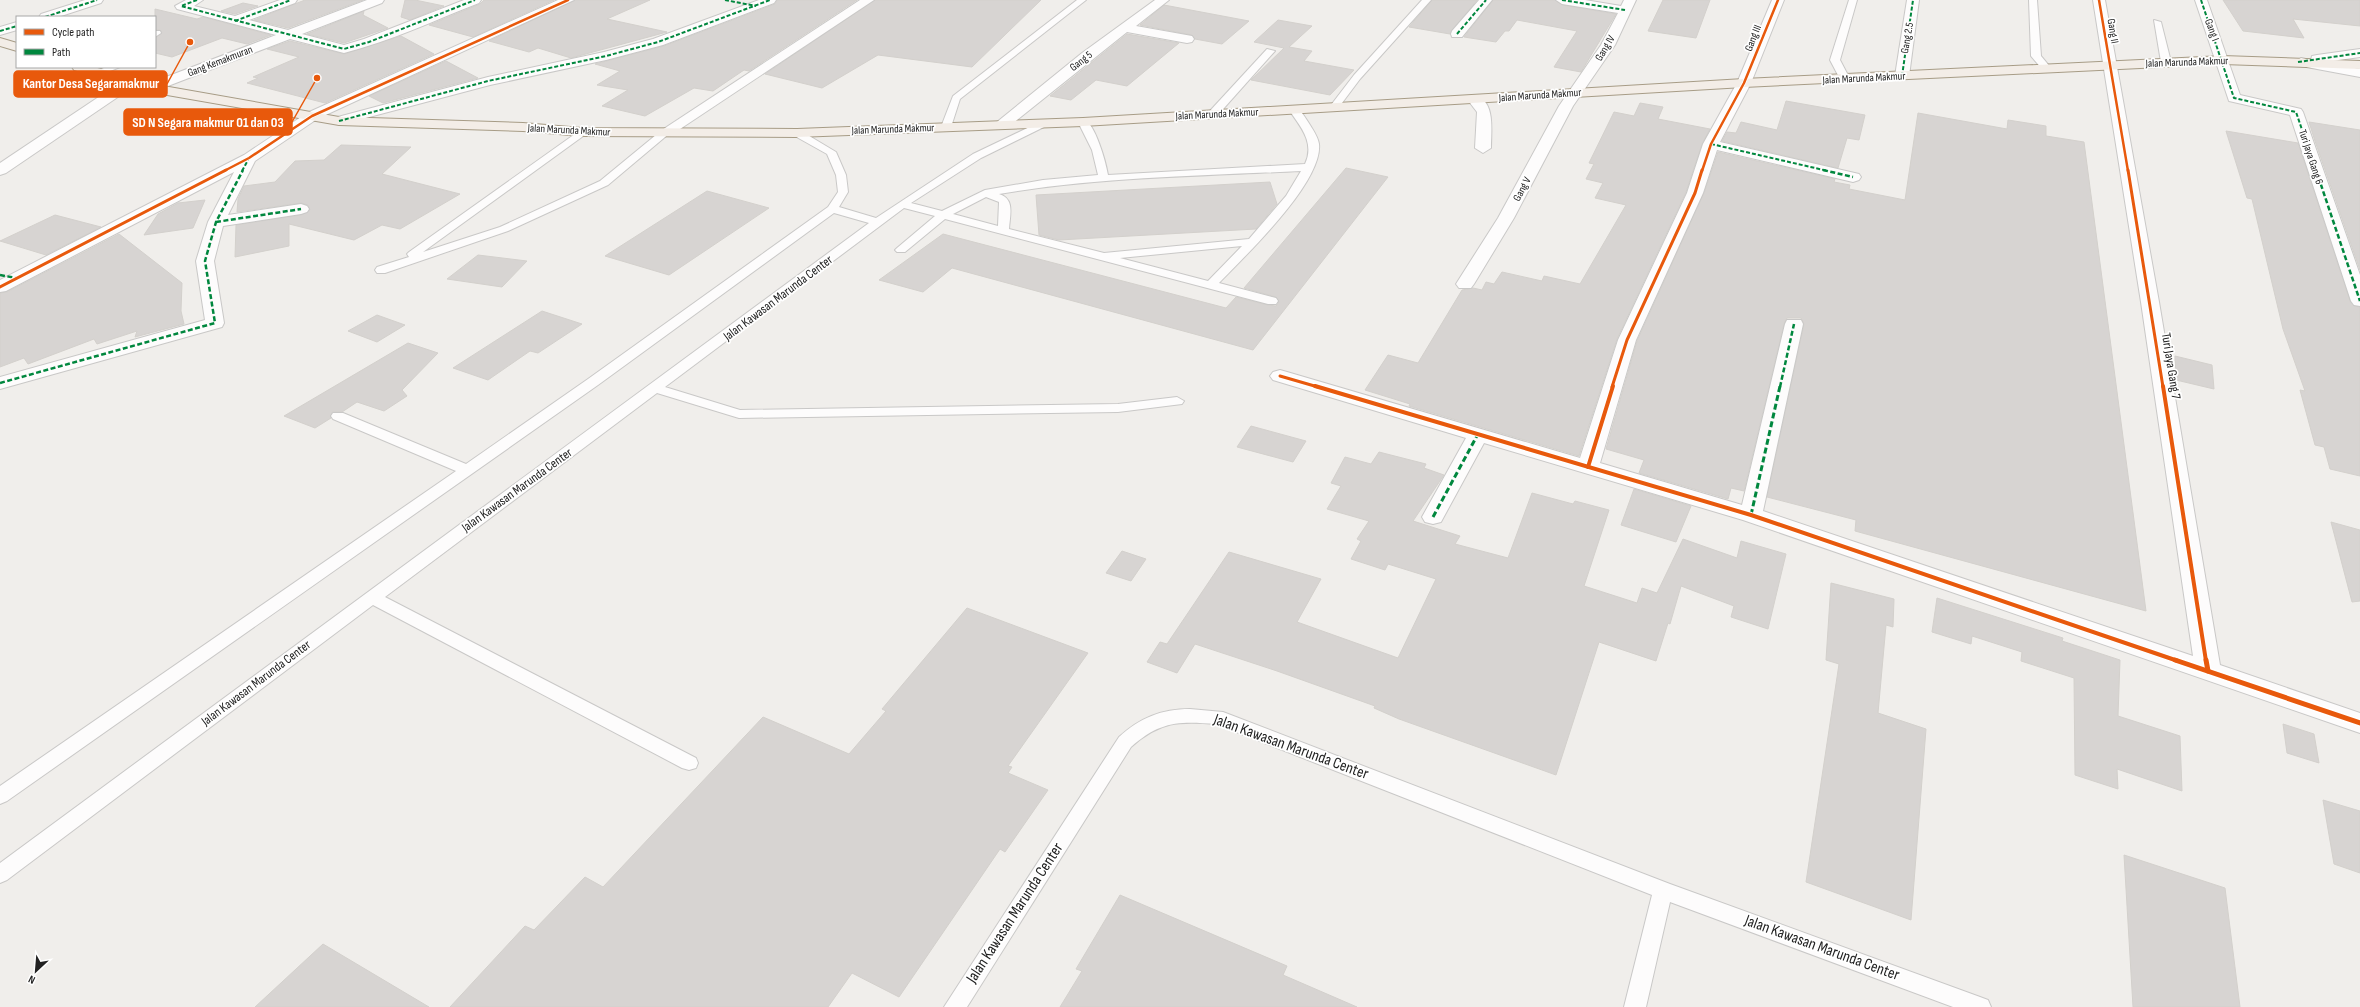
<svg xmlns="http://www.w3.org/2000/svg" width="2360" height="1007" font-family="'Sofia Sans Condensed',sans-serif">
  <rect width="100%" height="100%" fill="#f0eeeb"/>
  <!-- building -->
  <g fill="#d7d4d2" stroke="#d3d0cc">
    <path d="M305,0H363L288,28L254,20Z"/>
    <path d="M405,0H415L444,6L410,20L401,17Z"/>
    <path d="M484,0H554L473,37L429,25L480,4Z"/>
    <path d="M575,0H650L607,19L667,32L571,58L538,48L529,52L489,41Z"/>
    <path d="M777,0H857L749,71L744,70L713,91L694,88L645,116L602,106L628,90L597,85L620,71L595,64L664,46L775,4Z"/>
    <path d="M875,0H1041L972,67L878,55L822,88L765,74Z"/>
    <path d="M1432,0H1477L1450,34L1409,27Z"/>
    <path d="M1493,0H1555L1562,5L1616,14L1581,72L1554,67L1577,31L1517,20L1509,31H1505L1496,42L1464,37Z"/>
    <path d="M1663,0H1710L1696,38L1648,31Z"/>
    <path d="M2223,0H2360V26L2293,19L2304,38L2243,31Z"/>
    <path d="M243,3L258,6L235,14L221,11Z"/>
    <path d="M1164,5L1249,21L1222,44L1195,39L1192,35L1140,25Z"/>
    <path d="M155,9L197,19L203,17L271,35L247,44L222,38L172,57L155,53V38L162,33L160,30H155Z"/>
    <path d="M364,11L363,15L388,28L344,43L307,34Z"/>
    <path d="M1278,20L1312,26L1289,47L1312,51L1304,61L1354,70L1330,95L1251,80L1284,48L1254,42Z"/>
    <path d="M1127,34L1179,43L1127,86L1096,80L1071,100L1050,96Z"/>
    <path d="M401,36L434,54L325,103L247,83L258,78L253,77L299,57L267,49L290,41L344,54Z"/>
    <path d="M446,61L478,78L383,103L369,96Z"/>
    <path d="M1786,101L1865,115L1859,140L1847,138L1838,168L1722,141L1727,132L1736,133L1741,122L1777,130Z"/>
    <path d="M1640,103L1663,107L1658,119L1710,129L1702,144L1686,192L1617,339L1579,456L1409,406L1410,404L1365,390L1388,355L1418,363L1462,290L1473,288L1482,290L1486,282L1494,284L1502,272L1542,281L1544,276L1580,284L1626,205L1595,198L1603,183L1586,179L1594,164L1589,163L1614,112L1634,116Z"/>
    <path d="M1918,113L2007,129L2008,120L2046,126V136L2084,142L2146,611L1855,531L1856,520L1767,497L1804,324L1801,318H1787L1784,324L1744,491L1731,488L1728,499L1639,473L1644,460L1606,449L1637,341L1704,193L1718,152L1835,179L1834,182L1850,185L1849,189L1905,200Z"/>
    <path d="M2309,122L2360,130V270L2315,141Z"/>
    <path d="M2226,131L2298,143L2350,301L2354,306L2360,307V476L2330,469L2324,447L2315,445L2300,390L2305,391L2283,329L2252,199L2247,198Z"/>
    <path d="M341,145L411,147L382,174L460,194L400,229L382,225L354,240L289,224V246L235,257L236,225L301,215L310,210L308,205L301,203L237,212L238,199L244,186L275,182L295,161L324,160Z"/>
    <path d="M1346,168L1388,177L1253,350L952,268L923,292L879,280L943,234L1226,308L1236,297L1268,305L1276,306L1279,302L1276,297L1244,288Z"/>
    <path d="M1270,182L1277,204L1256,229L1059,240L1039,235L1036,195Z"/>
    <path d="M707,191L769,208L669,275L605,256Z"/>
    <path d="M205,200L193,228L144,235L158,214L178,203Z"/>
    <path d="M55,215L101,227L46,255L0,241Z"/>
    <path d="M119,234L182,283L181,311L184,324L135,337L137,331L97,344L94,339L28,364L24,358L0,367V293L7,292Z"/>
    <path d="M478,255L527,261L502,287L447,279Z"/>
    <path d="M542,311L582,324L538,353L530,351L488,380L453,368Z"/>
    <path d="M377,315L405,325L377,342L348,331Z"/>
    <path d="M408,343L438,353L402,390L407,396L384,411L357,402L342,412H332L331,418L315,428L284,416Z"/>
    <path d="M2175,356L2212,365L2214,389L2176,380Z"/>
    <path d="M1251,426L1306,441L1293,462L1237,447Z"/>
    <path d="M1379,452L1426,464L1424,468L1444,475L1413,521L1460,536L1455,544L1508,558L1532,493L1573,504L1575,501L1609,510L1584,586L1637,603L1642,588L1657,593L1683,539L1737,558L1741,541L1786,554L1768,629L1731,617L1734,606L1681,586L1670,624L1668,623L1656,661L1599,642L1556,775L1399,719L1374,708L1375,706L1277,671L1195,644L1177,673L1147,662L1160,642L1167,644L1229,552L1321,579L1297,622L1398,658L1436,579L1388,564L1385,570L1351,559L1361,541L1357,539L1369,521L1327,509L1341,486L1331,483L1345,457L1371,464Z"/>
    <path d="M1634,489L1691,506L1676,542L1621,525Z"/>
    <path d="M2331,522L2360,530V601L2352,602Z"/>
    <path d="M1122,551L1146,559L1131,581L1106,573Z"/>
    <path d="M1831,583L1894,599L1893,627L1886,625L1878,713L1926,729L1911,920L1806,882L1839,664L1826,660Z"/>
    <path d="M1937,598L2063,638L2062,641L2120,660L2118,716L2180,736L2182,791L2117,769L2118,789L2075,775L2074,678L2021,661L2022,652L1972,636L1971,644L1932,632Z"/>
    <path d="M967,608L1088,653L1008,766L1012,767L1008,773L1048,790L1005,852L1000,849L899,997L852,973L828,1007H450L525,926L534,930L585,877L603,887L763,717L849,754L886,711L882,709Z"/>
    <path d="M2283,724L2314,734L2319,763L2287,753Z"/>
    <path d="M2323,800L2360,811V873L2334,864Z"/>
    <path d="M2124,855L2225,888L2240,1007H2133Z"/>
    <path d="M1120,895L1287,966L1283,975L1357,1007H1060L1082,971L1076,969Z"/>
    <path d="M323,944L429,1007H255Z"/>
  </g>
  <g fill="none" stroke-linecap="round" stroke-linejoin="round">
    <defs>
      <g id="service">
        <path d="M1077,0H1086L960,99L951,127L950,129H942L941,127L953,96Z"/>
        <path d="M1422,0H1431L1360,79L1336,111H1330L1328,109L1354,75Z"/>
        <path d="M1849,0H1857L1840,60L1850,79L1845,82L1840,79L1830,60Z"/>
        <path d="M2029,0H2037L2041,56L2051,68L2049,70H2043L2031,56Z"/>
        <path d="M2154,20L2161,22L2171,62L2169,64L2161,62Z"/>
        <path d="M155,31H160L161,33L155,37Z"/>
        <path d="M1267,49L1275,51L1216,117H1208V113Z"/>
        <path d="M106,67H120L98,76L93,73Z"/>
        <path d="M1294,107C1301,109 1306,119 1310,125C1313,130 1318,137 1319,144C1323,182 1245,256 1219,283L1276,298L1278,301L1276,304H1268L945,219L905,252H897L895,250L897,248L935,216L904,208L665,387L740,410L1118,404L1177,397L1184,401L1182,404L1118,412L739,418L657,393L385,597L696,758L698,763L696,768L689,770L682,768L373,605L7,880L0,883V863L869,223L834,213L598,385L7,801L0,804V786L456,471L333,419L331,416L333,413H343L466,464L588,379L828,207L838,192L836,175L827,154L793,135V131H801L836,152L846,175L848,192L839,207L876,218L973,154L1044,120L1048,121V125L981,158L911,203L942,211L985,190L1043,180L1098,175L1092,150L1078,122L1083,119C1095,122 1106,163 1108,175L1305,164C1315,143 1301,127 1289,110ZM1301,171L1286,196L1249,239L1104,253L1009,229C1010,214 1015,199 999,194C1098,177 1201,176 1301,171ZM986,197L999,202L998,226L953,214ZM1242,246L1208,281L1120,258Z"/>
        <path d="M582,129L587,132L586,134L423,252L500,227L600,181L662,130L666,129L671,132L608,185L508,231L385,273H377L375,270L377,267L409,257L407,254L409,252Z"/>
        <path d="M1190,709L1223,712L1670,884L1980,997L1988,1000L1991,1007H1953L1670,902L1646,1007H1624L1652,895L1216,724C1179,721 1160,721 1131,747L967,1007H944L1119,737C1140,718 1161,709 1190,709Z"/>
      </g>
      <g id="minor">
        <path d="M85,0H103L101,3L58,17H39L41,14Z"/>
        <path d="M186,0H203L194,6L235,16L280,0H297L295,3L249,20L288,30L367,0H384L382,3L302,34L344,45L364,39L464,0H481L479,3C435,20 391,41 344,53L290,39L155,91H145L143,88L145,85L276,35L177,9L175,6Z"/>
        <path d="M558,0H574L317,119L255,161L228,215L301,204L307,206L309,209L307,212L301,214L223,226L214,261L224,323L222,327L0,389V377L205,320L196,261L208,222L234,172L6,291L0,292V280L244,155L307,113Z"/>
        <path d="M759,0H776L774,3L663,45L606,60L490,85L339,125L332,121L334,118L488,77L604,52L653,39Z"/>
        <path d="M860,0H874L671,135L666,136L659,132Z"/>
        <path d="M1155,0H1169L1136,26L1192,36L1194,39L1192,42L1187,43L1127,32L1007,128H997L995,125L997,122L1082,53Z"/>
        <path d="M1479,0H1492L1462,37H1452L1451,34L1452,31Z"/>
        <path d="M1556,0H1585L1621,6L1624,0H1636L1615,45L1573,106L1514,218L1474,284L1471,288H1459L1456,284L1498,218L1559,106L1601,45L1618,13L1562,4Z"/>
        <path d="M1772,0H1784L1751,83L1720,142L1859,174L1861,177L1859,180L1853,182L1717,150L1703,193L1636,340L1600,463L1742,505L1785,324L1787,320H1801L1803,324L1763,511L2193,656L2141,302L2093,0H2105L2159,302L2220,665L2360,713V733L1743,520L1484,443L1441,522L1433,524L1425,522L1422,517L1466,438L1273,380L1270,376L1273,372L1280,370L1287,372L1580,458L1618,340L1687,193L1703,144L1737,83Z"/>
        <path d="M1907,0H1919L1909,76L1902,80L1895,76Z"/>
        <path d="M2195,0H2207L2240,95L2301,109L2303,112L2360,275V306L2354,305L2351,301L2290,115L2229,101Z"/>
        <path d="M17,22V30L0,35V27Z"/>
        <path d="M2360,49V57L2324,62L2360,69V77L2301,66L2294,62L2301,58L2311,60L2312,56L2317,55Z"/>
        <path d="M129,79L134,80L136,83L134,86L6,173L0,175V163L124,80Z"/>
        <path d="M1474,95C1496,100 1491,131 1491,148L1483,153L1475,148L1477,112L1467,99Z"/>
      </g>
      <g id="primary">
        <path d="M0,38L17,43V51L0,46Z"/>
        <path d="M2223,56L2360,61V69L2223,64L1744,87L1083,126L797,137L582,136L523,131L339,125L150,92L74,70L72,67H94L152,84L339,117L523,123L582,128L797,129L1083,118L1744,79Z"/>
      </g>
    </defs>
    <!-- service casing -->
    <use href="#service" stroke="#c9c8c7" stroke-width="2"/>
    <!-- minor casing -->
    <use href="#minor" stroke="#c9c8c7" stroke-width="2"/>
    <!-- primary casing -->
    <use href="#primary" stroke="#a79c86" stroke-width="2"/>
    <!-- service -->
    <use href="#service" fill="#fdfcfc" fill-rule="evenodd"/>
    <!-- minor -->
    <use href="#minor" fill="#fdfcfc" fill-rule="evenodd"/>
    <!-- primary -->
    <use href="#primary" fill="#f3ede7" fill-rule="evenodd"/>
    <!-- quiet-far2 -->
    <g stroke="#00873e" stroke-width="2" stroke-dasharray="4 2" stroke-linecap="butt">
      <path d="M197,0L181,6L344,49L369,42L475,0"/>
      <path d="M725,0L756,6"/>
      <path d="M1562,0L1625,10"/>
      <path d="M2201,0L2234,98L2296,112L2316,171"/>
      <path d="M45,17L97,0"/>
      <path d="M235,21L291,0"/>
      <path d="M0,31L17,26"/>
      <path d="M1457,34L1486,0"/>
      <path d="M2298,62L2360,53"/>
      <path d="M1902,76L1913,0"/>
      <path d="M339,121L488,81L606,56L658,42L770,0"/>
      <path d="M1711,144L1828,171"/>
      <path d="M242,171L248,160"/>
    </g>
    <!-- quiet-far1 -->
    <g stroke="#00873e" stroke-width="2.5" stroke-dasharray="5 2.5" stroke-linecap="butt">
      <path d="M1823,170L1853,177"/>
      <path d="M2316,170L2360,301"/>
      <path d="M216,222L301,209"/>
      <path d="M0,275L16,278"/>
      <path d="M0,383L215,323L205,261L216,222L243,170"/>
      <path d="M1780,387L1794,324"/>
    </g>
    <!-- quiet -->
    <g stroke="#00873e" stroke-width="3" stroke-dasharray="6 3" stroke-linecap="butt">
      <path d="M1751,515L1780,386"/>
      <path d="M1433,517L1478,434"/>
    </g>
    <defs>
      <g id="cycleway-far3">
        <path d="M2099,0L2128,171"/>
        <path d="M224,171L249,158L312,116L568,0"/>
        <path d="M1702,171L1711,144L1744,83L1778,0"/>
      </g>
      <g id="cycleway-far2">
        <path d="M2128,170L2163,387"/>
        <path d="M0,287L226,170"/>
        <path d="M1280,376L1318,387"/>
        <path d="M1612,387L1627,340L1695,193L1702,170"/>
      </g>
      <g id="cycleway-far1">
        <path d="M1315,386L1751,515L2178,661"/>
        <path d="M2163,386L2206,661"/>
        <path d="M1588,467L1613,386"/>
      </g>
      <g id="cycleway">
        <path d="M2175,660L2360,723"/>
        <path d="M2206,660L2208,671"/>
      </g>
    </defs>
    <!-- cycleway-far3 casing -->
    <use href="#cycleway-far3" stroke="#fff" stroke-width="4"/>
    <!-- cycleway-far2 casing -->
    <use href="#cycleway-far2" stroke="#fff" stroke-width="5"/>
    <!-- cycleway-far1 casing -->
    <use href="#cycleway-far1" stroke="#fff" stroke-width="6"/>
    <!-- cycleway casing -->
    <use href="#cycleway" stroke="#fff" stroke-width="8"/>
    <!-- cycleway-far3 -->
    <use href="#cycleway-far3" stroke="#e8590c" stroke-width="2.5"/>
    <!-- cycleway-far2 -->
    <use href="#cycleway-far2" stroke="#e8590c" stroke-width="3"/>
    <!-- cycleway-far1 -->
    <use href="#cycleway-far1" stroke="#e8590c" stroke-width="4"/>
    <!-- cycleway -->
    <use href="#cycleway" stroke="#e8590c" stroke-width="5"/>
  </g>
  <g text-anchor="middle" dominant-baseline="central" stroke-width="3.5" stroke-linejoin="round" paint-order="stroke">
    <!-- far-street labels -->
    <g font-size="11" fill="#222" stroke="#fff">
      <text transform="translate(2212 30) rotate(70)">Gang I</text>
      <text transform="translate(2113 31) rotate(81)">Gang II</text>
      <text transform="translate(1753 38) rotate(-68)">Gang III</text>
      <text transform="translate(1907 38) rotate(-80)">Gang 2.5</text>
      <text transform="translate(1605 48) rotate(-59)">Gang IV</text>
      <text transform="translate(220 61) rotate(-21)">Gang Kemakmuran</text>
      <text transform="translate(1081 61) rotate(-38)">Gang 5</text>
      <text transform="translate(2187 62) rotate(-2)">Jalan Marunda Makmur</text>
      <text transform="translate(1864 78) rotate(-3)">Jalan Marunda Makmur</text>
      <text transform="translate(1540 95) rotate(-4)">Jalan Marunda Makmur</text>
      <text transform="translate(1217 114) rotate(-3)">Jalan Marunda Makmur</text>
      <text transform="translate(893 129) rotate(-2)">Jalan Marunda Makmur</text>
      <text transform="translate(569 130) rotate(3)">Jalan Marunda Makmur</text>
      <text transform="translate(2311 157) rotate(72)">Turi Jaya Gang 6</text>
      <text transform="translate(1522 189) rotate(-62)">Gang V</text>
    </g>
    <!-- street labels -->
    <g font-size="13" fill="#222" stroke="#fff">
      <text transform="translate(778 298) rotate(-37)">Jalan Kawasan Marunda Center</text>
      <text transform="translate(2171 366) rotate(81)">Turi Jaya Gang 7</text>
      <text transform="translate(517 490) rotate(-36)">Jalan Kawasan Marunda Center</text>
      <text transform="translate(256 683) rotate(-37)">Jalan Kawasan Marunda Center</text>
    </g>
    <!-- near-street labels -->
    <g font-size="16" fill="#222" stroke="#fff">
      <text transform="translate(1291 747) rotate(20)">Jalan Kawasan Marunda Center</text>
      <text transform="translate(1015 913) rotate(-57)">Jalan Kawasan Marunda Center</text>
      <text transform="translate(1822 948) rotate(20)">Jalan Kawasan Marunda Center</text>
    </g>
  </g>
  <!-- callouts -->
  <path fill="none" stroke="#e8590c" stroke-width="1.5" d="M190 42L167 84M317 78L292 122"/>
  <g fill="#e8590c" stroke="#fff" stroke-width="1.5">
    <circle cx="190" cy="42" r="4"/>
    <circle cx="317" cy="78" r="4"/>
  </g>
  <g fill="#e8590c" stroke="#e8590c" stroke-width="1.5">
    <rect x="14" y="71" width="153" height="26" rx="4"/>
    <rect x="124" y="109" width="168" height="26" rx="4"/>
  </g>
  <g font-size="14" text-anchor="middle" font-weight="bold" fill="#fff">
    <text x="91" y="88">Kantor Desa Segaramakmur</text>
    <text x="208" y="127">SD N Segara makmur 01 dan 03</text>
  </g>
  <!-- legend -->
  <rect x="16" y="16" width="140" height="52" fill="#ffffff" stroke="#a7a7a7"/>
  <rect x="24" y="29" width="20" height="6" fill="#e8590c" stroke="#a7a7a7"/>
  <text x="52" y="36" font-size="12" fill="#222222">Cycle path</text>
  <rect x="24" y="49" width="20" height="6" fill="#00873e" stroke="#a7a7a7"/>
  <text x="52" y="56" font-size="12" fill="#222222">Path</text>
  <!-- north arrow -->
  <g transform="translate(36 971) rotate(206)" stroke="#ffffff" stroke-width="3" paint-order="stroke">
  <path d="M0-3L7 15L0 10L-7 15Z" fill="#222222"/>
  <text y="-6" font-size="11" font-weight="bold" text-anchor="middle" fill="#222222">N</text>
  </g>
</svg>
